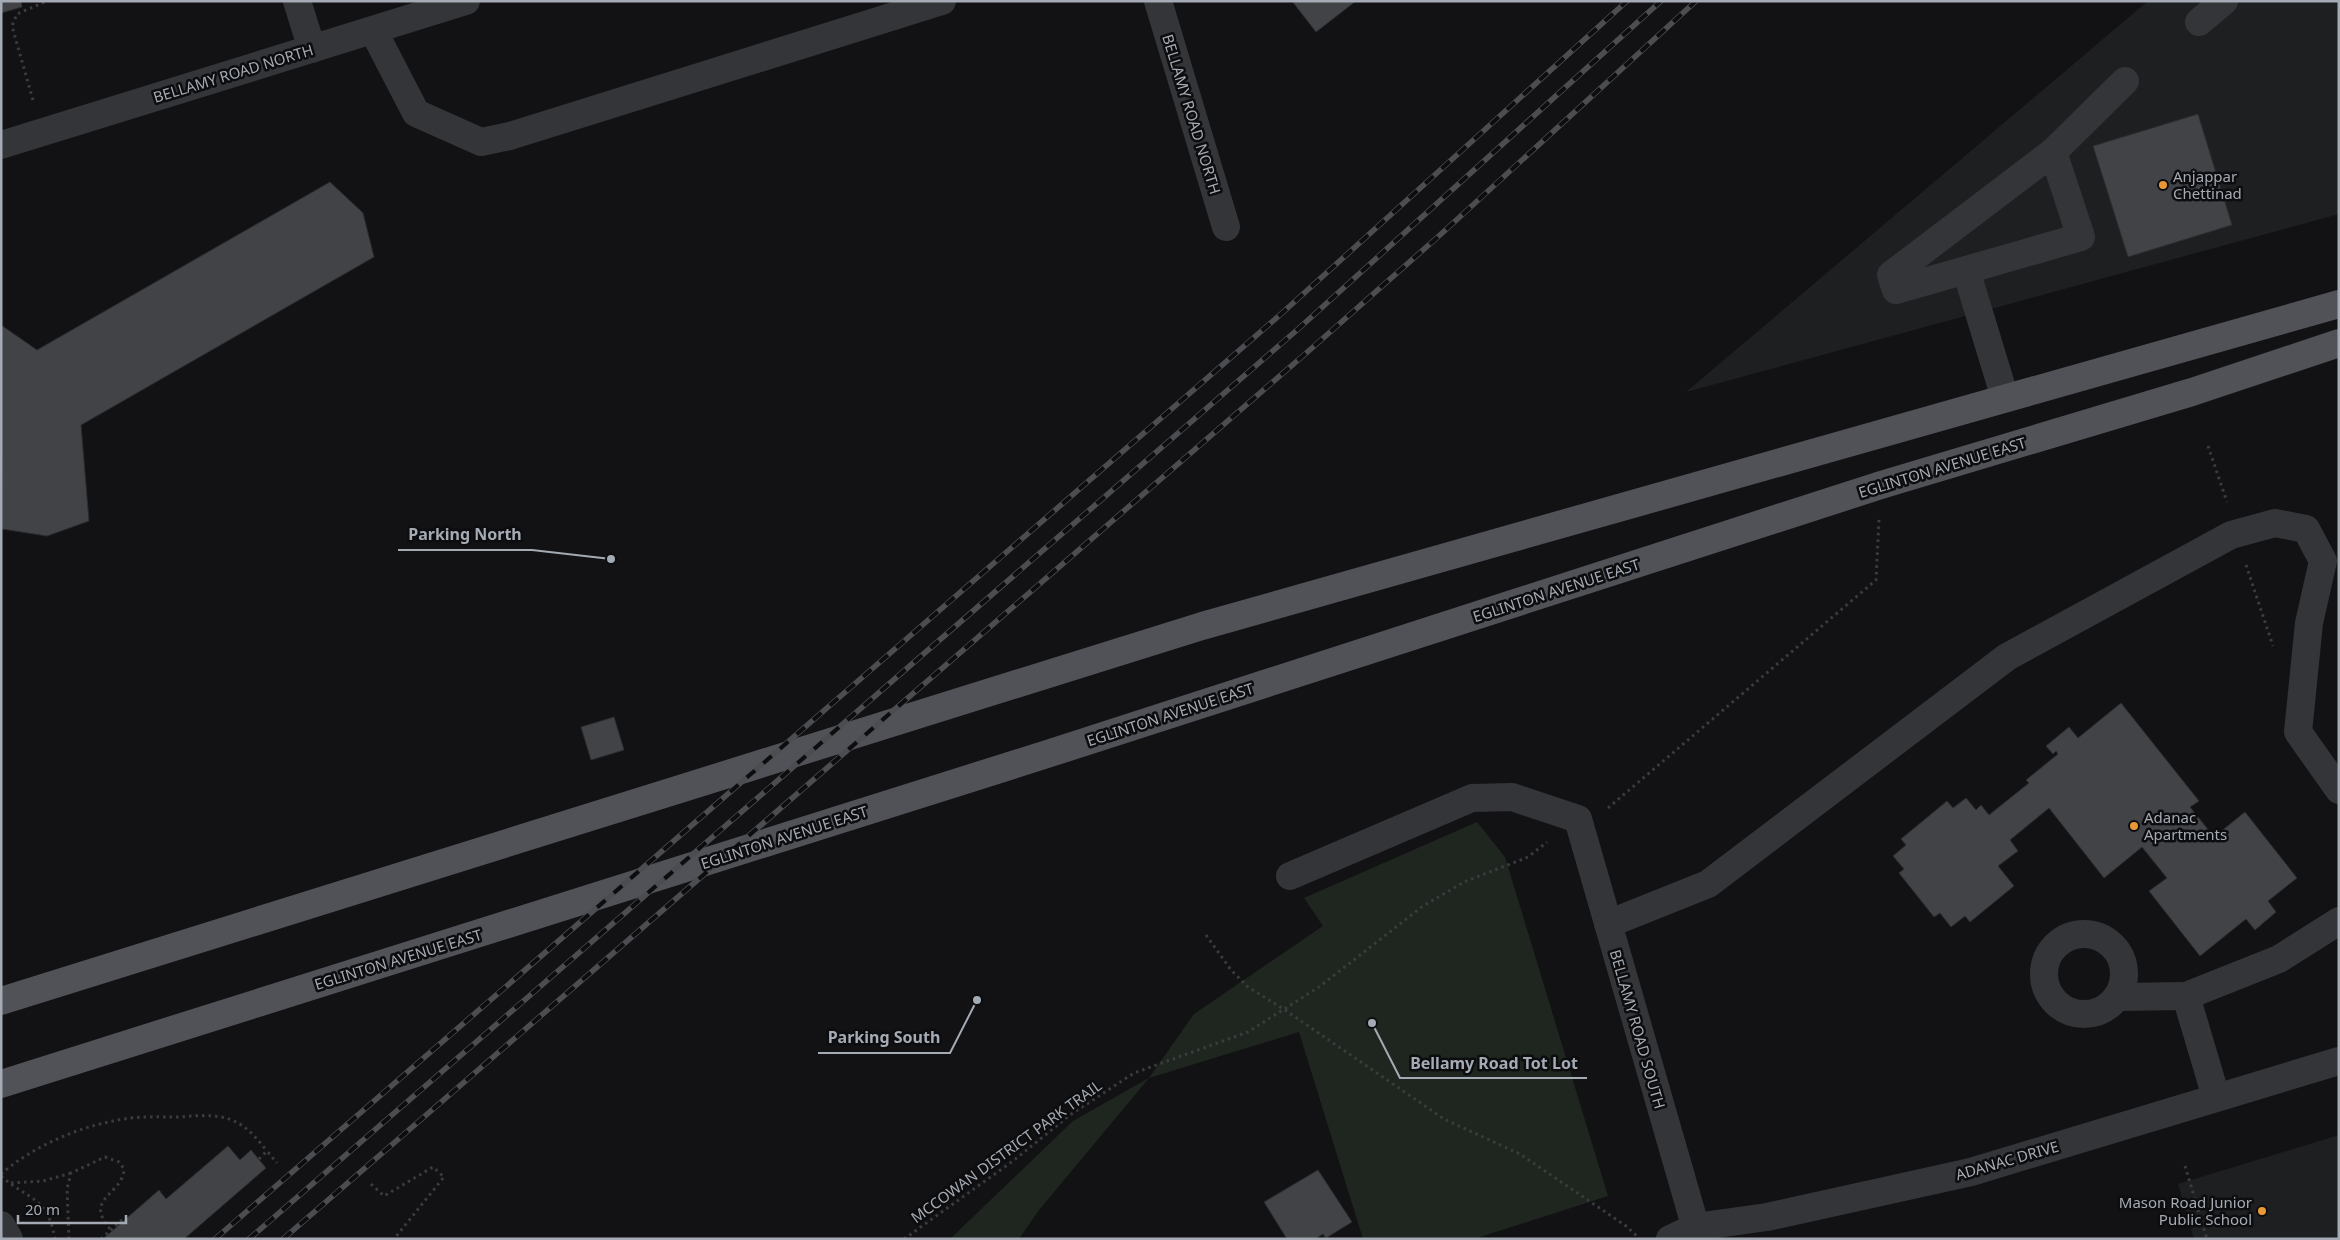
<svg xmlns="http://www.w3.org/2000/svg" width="2340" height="1240" font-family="'Noto Sans',sans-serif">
  <rect width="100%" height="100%" fill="#121214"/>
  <!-- built -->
  <g fill="#1e1f21">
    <path d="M2148,1H2339V214L1686,392Z"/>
    <path d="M2339,1135V1239H2194L2178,1184Z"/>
  </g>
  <!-- green -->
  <path fill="#1f261f" d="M1477,822L1505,857L1608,1196L1474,1239H1363L1299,1032L1149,1078L1039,1210L1019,1239H950L1073,1121L1149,1078L1194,1014L1323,926L1304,898Z"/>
  <!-- building -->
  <g fill="#414347" stroke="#2c2d30">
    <path d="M1,1H21L22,7L1,13Z"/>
    <path d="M1292,1H1356L1316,32Z"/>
    <path d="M2198,114L2232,225L2128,257L2093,146Z"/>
    <path d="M330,182L363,213L374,257L81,425L89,521L47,536L2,529L1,325L37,350Z"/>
    <path d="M2121,703L2199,801L2190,807L2214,837L2245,812L2297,878L2268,901L2276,912L2255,930L2246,919L2200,956L2149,891L2167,878L2142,847L2104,878L2049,808L2010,840L2018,851L1998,866L2014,886L1970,922L1965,916L1951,927L1940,913L1934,917L1899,873L1904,869L1893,856L1906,845L1901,839L1947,801L1953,808L1966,798L1976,810L1981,805L1989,815L2029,783L2026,780L2058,754L2056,751L2053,754L2046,746L2069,727L2078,738Z"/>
    <path d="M614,717L624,750L591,760L581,727Z"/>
    <path d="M228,1146L240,1160L251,1150L266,1168L184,1239H103L159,1190L166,1199Z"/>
    <path d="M1318,1170L1352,1222L1326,1238L1323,1234L1315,1239H1287L1264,1202Z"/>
  </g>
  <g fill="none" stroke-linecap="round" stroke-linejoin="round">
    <!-- path -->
    <g stroke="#3a3c3f" stroke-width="3" stroke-dasharray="2.5 4" stroke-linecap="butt">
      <path d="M33,100L12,26L17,14L47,1"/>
      <path d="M2208,446L2227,502"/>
      <path d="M2246,565L2273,646"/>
      <path d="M1608,808L1876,580L1879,519"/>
      <path d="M1206,935L1231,970L1248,987L1285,1010L1444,1119L1520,1154L1626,1226L1638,1237"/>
      <path d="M259,1159L267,1151L277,1163"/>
      <path d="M2185,1166L2207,1239"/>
      <path d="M1,1174C35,1145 80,1126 124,1119C142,1116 160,1117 178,1117C196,1116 216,1113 234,1121C248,1127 258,1140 267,1151"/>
      <path d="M1,1176C29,1201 47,1195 55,1239"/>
      <path d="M11,1183L43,1181L71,1173"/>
      <path d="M371,1184L384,1196L433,1167L444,1177L394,1239"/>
      <path d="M69,1239L67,1189L71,1173L105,1157L119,1162L124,1169C123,1195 82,1198 111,1230"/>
      <path d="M101,1239L124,1218L126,1219"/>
      <path d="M904,1239L1013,1161L1070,1115L1134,1073L1248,1032L1319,987L1423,906L1464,882L1528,857L1547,842"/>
    </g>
    <!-- minor -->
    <g stroke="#333539" stroke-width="28">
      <path d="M297,1L312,49"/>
      <path d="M1158,1L1226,227"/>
      <path d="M2199,22L2224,1"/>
      <path d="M373,30L416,113L481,142L510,136L942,1"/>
      <path d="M1,145L466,1"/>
      <path d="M2053,152L2125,81"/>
      <path d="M1966,270L1896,290L1891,275L2053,152L2081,237L1966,270L2005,398"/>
      <path d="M1290,876L1472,798L1512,797L1578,819L1699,1239"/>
      <path d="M1608,924L1708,884L2007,657L2231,535L2275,523L2306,529L2323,561L2309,623L2298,732L2339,790"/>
      <circle cx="2084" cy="974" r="40"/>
      <path d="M2118,997L2186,996"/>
      <path d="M2216,1097L2186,996L2279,959L2339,921"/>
      <path d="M1,1225L9,1239"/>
      <path d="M1670,1239L1695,1227L1767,1217L1971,1172L2339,1061"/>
    </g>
    <!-- major -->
    <g stroke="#505257" stroke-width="28">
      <path d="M1,1001L1202,626L2339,304"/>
      <path d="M1,1084L1044,755L1881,485L2192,392L2339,343"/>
    </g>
    <defs>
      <g id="rail">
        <path d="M215,1239L1281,314L1627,1"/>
        <path d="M249,1239L1297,330L1661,1"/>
        <path d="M283,1239L1312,348L1440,235L1696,1"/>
      </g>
    </defs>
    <!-- rail casing -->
    <use href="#rail" stroke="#4b4d51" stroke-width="5.5"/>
    <!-- rail -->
    <use href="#rail" stroke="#0d0d0f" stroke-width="4" stroke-dasharray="11" stroke-linecap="butt"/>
  </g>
  <!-- markers -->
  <g fill="#e89936" stroke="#0d0d0f" stroke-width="2">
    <circle cx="2163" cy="185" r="5"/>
    <circle cx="2134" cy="826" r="5"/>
    <circle cx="2262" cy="1211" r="5"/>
  </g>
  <g text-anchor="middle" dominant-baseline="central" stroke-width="5" stroke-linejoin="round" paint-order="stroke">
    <!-- street labels -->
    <g font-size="15" fill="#a4abb4" stroke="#0d0d0f">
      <text transform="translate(233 73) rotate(-17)">BELLAMY ROAD NORTH</text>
      <text transform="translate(1192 114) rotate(73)">BELLAMY ROAD NORTH</text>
      <text transform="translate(1942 467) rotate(-17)">EGLINTON AVENUE EAST</text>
      <text transform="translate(1556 590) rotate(-18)">EGLINTON AVENUE EAST</text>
      <text transform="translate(1170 714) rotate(-18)">EGLINTON AVENUE EAST</text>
      <text transform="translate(784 837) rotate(-18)">EGLINTON AVENUE EAST</text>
      <text transform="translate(398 959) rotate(-17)">EGLINTON AVENUE EAST</text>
      <text transform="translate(1638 1029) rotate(74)">BELLAMY ROAD SOUTH</text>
      <text transform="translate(1006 1151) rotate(-36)">MCCOWAN DISTRICT PARK TRAIL</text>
      <text transform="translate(2007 1160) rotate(-16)">ADANAC DRIVE</text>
    </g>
    <!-- poi labels -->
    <g font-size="15" fill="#a4abb4" stroke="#0d0d0f" text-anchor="start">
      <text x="2173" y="176">Anjappar<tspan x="2173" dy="17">Chettinad</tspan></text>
      <text x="2144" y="817">Adanac<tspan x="2144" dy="17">Apartments</tspan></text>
      <text x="2252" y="1202" text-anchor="end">Mason Road Junior<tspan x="2252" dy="17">Public School</tspan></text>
    </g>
  </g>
  <!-- callouts -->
  <path fill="none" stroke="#a4abb4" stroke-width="2" d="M611 559L532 550H398M977 1000L950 1053H818M1372 1023L1400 1078H1587"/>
  <g fill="#a4abb4" stroke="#0d0d0f" stroke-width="2">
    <circle cx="611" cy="559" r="5"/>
    <circle cx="977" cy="1000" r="5"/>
    <circle cx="1372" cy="1023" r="5"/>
  </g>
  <g font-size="16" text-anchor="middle" font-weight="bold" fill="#a4abb4" stroke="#0d0d0f" stroke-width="5" stroke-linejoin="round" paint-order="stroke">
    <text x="465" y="540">Parking North</text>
    <text x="884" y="1043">Parking South</text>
    <text x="1494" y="1069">Bellamy Road Tot Lot</text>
  </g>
  <!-- border -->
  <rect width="2340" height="1240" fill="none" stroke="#a4abb4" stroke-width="5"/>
  <!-- scale -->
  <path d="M18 1215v8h108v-8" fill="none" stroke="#a4abb4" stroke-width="2.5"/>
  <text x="25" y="1215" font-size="15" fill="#a4abb4" stroke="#0d0d0f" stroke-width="4" paint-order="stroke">20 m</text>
</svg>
